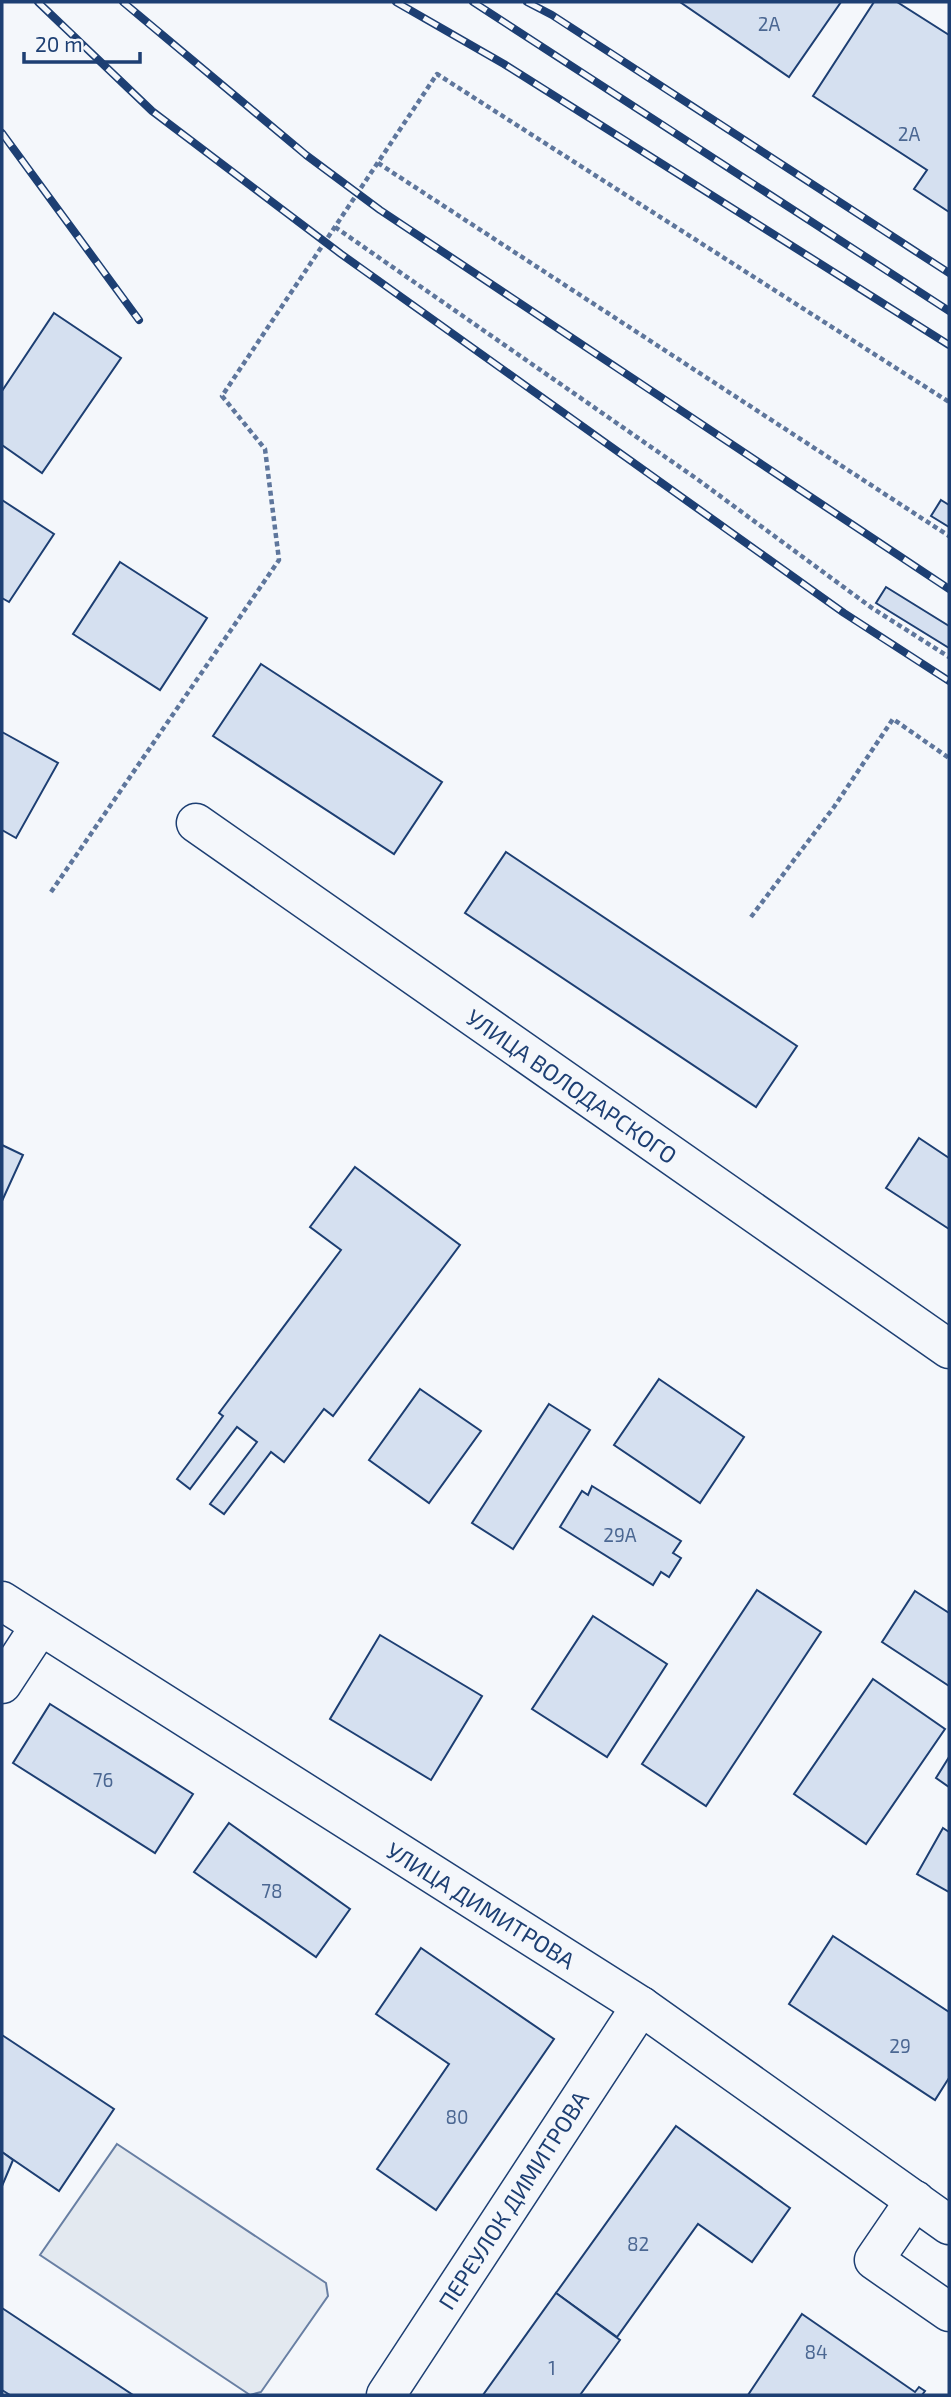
<svg xmlns="http://www.w3.org/2000/svg" width="951" height="2397" font-family="'Exo 2',sans-serif">
  <rect width="100%" height="100%" fill="#f4f7fb"/>
  <!-- green -->
  <path fill="#e3e9f0" stroke="#687fa3" stroke-width="2" d="M117,2144L326,2283L328,2296L261,2392L250,2395L40,2255Z"/>
  <!-- building -->
  <g fill="#d5e0f0" stroke="#1d3f73" stroke-width="2">
    <path d="M680,2H841L789,77Z"/>
    <path d="M874,2H897L949,35V212L914,189L927,170L813,96Z"/>
    <path d="M54,313L121,358L42,473L2,445V391Z"/>
    <path d="M2,500L54,534L9,602L2,598Z"/>
    <path d="M941,500L949,505V527L931,516Z"/>
    <path d="M120,562L207,618L160,690L73,634Z"/>
    <path d="M886,587L949,626V648L876,603Z"/>
    <path d="M261,664L442,782L394,854L213,736Z"/>
    <path d="M2,732L58,763L16,838L2,830Z"/>
    <path d="M506,852L797,1046L756,1107L465,913Z"/>
    <path d="M919,1138L949,1158V1229L886,1188Z"/>
    <path d="M2,1145L23,1155L2,1201Z"/>
    <path d="M355,1167L460,1245L333,1416L324,1409L284,1462L271,1452L224,1514L210,1504L257,1442L237,1427L190,1489L177,1479L223,1416L219,1413L341,1250L310,1227Z"/>
    <path d="M659,1379L744,1437L700,1503L614,1445Z"/>
    <path d="M420,1389L481,1431L429,1503L369,1460Z"/>
    <path d="M549,1404L590,1430L513,1549L472,1523Z"/>
    <path d="M592,1486L681,1541L673,1553L681,1558L669,1577L661,1572L653,1585L560,1527L582,1491L588,1495Z"/>
    <path d="M757,1590L821,1632L706,1806L642,1764Z"/>
    <path d="M915,1591L949,1613V1686L882,1642Z"/>
    <path d="M593,1616L667,1664L607,1757L532,1709Z"/>
    <path d="M380,1635L482,1696L431,1780L330,1719Z"/>
    <path d="M873,1679L945,1729L866,1844L794,1794Z"/>
    <path d="M50,1704L193,1794L155,1853L13,1763Z"/>
    <path d="M949,1757V1787L936,1778Z"/>
    <path d="M229,1823L350,1909L316,1957L194,1872Z"/>
    <path d="M943,1828L949,1832V1892L917,1874Z"/>
    <path d="M833,1936L949,2012V2078L935,2100L789,2004Z"/>
    <path d="M421,1948L554,2039L436,2210L377,2169L449,2064L376,2014Z"/>
    <path d="M2,2035L114,2109L59,2191L2,2152Z"/>
    <path d="M676,2126L790,2208L752,2262L698,2224L617,2337L556,2293Z"/>
    <path d="M2,2152L13,2160L2,2186Z"/>
    <path d="M556,2293L620,2340L580,2395H483Z"/>
    <path d="M2,2308L133,2395H10L2,2390Z"/>
    <path d="M802,2314L915,2392L919,2387L925,2391L922,2395H748Z"/>
  </g>
  <g fill="none" stroke-linecap="round" stroke-linejoin="round">
    <defs>
      <g id="minor">
        <path d="M196,823L949,1349"/>
        <path d="M2,1684L40,1626"/>
        <path d="M915,2200L874,2260L949,2312"/>
        <path d="M386,2395L641,2006"/>
      </g>
      <path id="major" d="M2,1601L641,2006L949,2225"/>
    </defs>
    <!-- minor casing -->
    <use href="#minor" stroke="#1d3f73" stroke-width="41"/>
    <!-- major casing -->
    <use href="#major" stroke="#1d3f73" stroke-width="41"/>
    <!-- path -->
    <g stroke="#5e769c" stroke-width="4.5" stroke-dasharray="5 3.5" stroke-linecap="butt">
      <path d="M378,163L949,536"/>
      <path d="M335,227L697,479L872,608L949,657"/>
      <path d="M51,892L279,560L265,449L222,396L437,74L949,402"/>
      <path d="M751,917L834,807L893,719L949,758"/>
    </g>
    <!-- minor -->
    <use href="#minor" stroke="#f4f7fb" stroke-width="38"/>
    <!-- major -->
    <use href="#major" stroke="#f4f7fb" stroke-width="38"/>
    <defs>
      <g id="rail">
        <path d="M38,2L152,111L341,254L844,613L949,681"/>
        <path d="M123,2L306,155L380,210L949,589"/>
        <path d="M396,2L504,64L949,345"/>
        <path d="M473,2L949,311"/>
        <path d="M527,2L552,15L949,273"/>
        <path d="M2,133L139,320"/>
      </g>
    </defs>
    <!-- rail casing -->
    <use href="#rail" stroke="#1d3f73" stroke-width="8"/>
    <!-- rail -->
    <use href="#rail" stroke="#f4f7fb" stroke-width="5" stroke-dasharray="16" stroke-linecap="butt"/>
  </g>
  <g text-anchor="middle" dominant-baseline="central" stroke-width="5" stroke-linejoin="round" paint-order="stroke">
    <!-- number labels -->
    <g font-size="19" fill="#4b6792">
      <text x="769" y="23">2А</text>
      <text x="909" y="133">2А</text>
      <text x="620" y="1534">29А</text>
      <text x="103" y="1779">76</text>
      <text x="272" y="1890">78</text>
      <text x="900" y="2045">29</text>
      <text x="457" y="2116">80</text>
      <text x="638" y="2243">82</text>
      <text x="816" y="2351">84</text>
      <text x="552" y="2367">1</text>
    </g>
    <!-- street labels -->
    <g font-size="23" fill="#1d3f73" stroke="#f4f7fb">
      <text transform="translate(572 1086) rotate(35)">УЛИЦА ВОЛОДАРСКОГО</text>
      <text transform="translate(481 1905) rotate(32)">УЛИЦА ДИМИТРОВА</text>
      <text transform="translate(513 2200) rotate(-57)">ПЕРЕУЛОК ДИМИТРОВА</text>
    </g>
  </g>
  <!-- border -->
  <rect width="951" height="2397" fill="none" stroke="#1d3f73" stroke-width="7"/>
  <!-- scale -->
  <path d="M24 52v10h116v-10" fill="none" stroke="#1d3f73" stroke-width="3.5"/>
  <text x="35" y="52" font-size="21" fill="#1d3f73" stroke="#f4f7fb" stroke-width="5" paint-order="stroke">20 m</text>
</svg>
